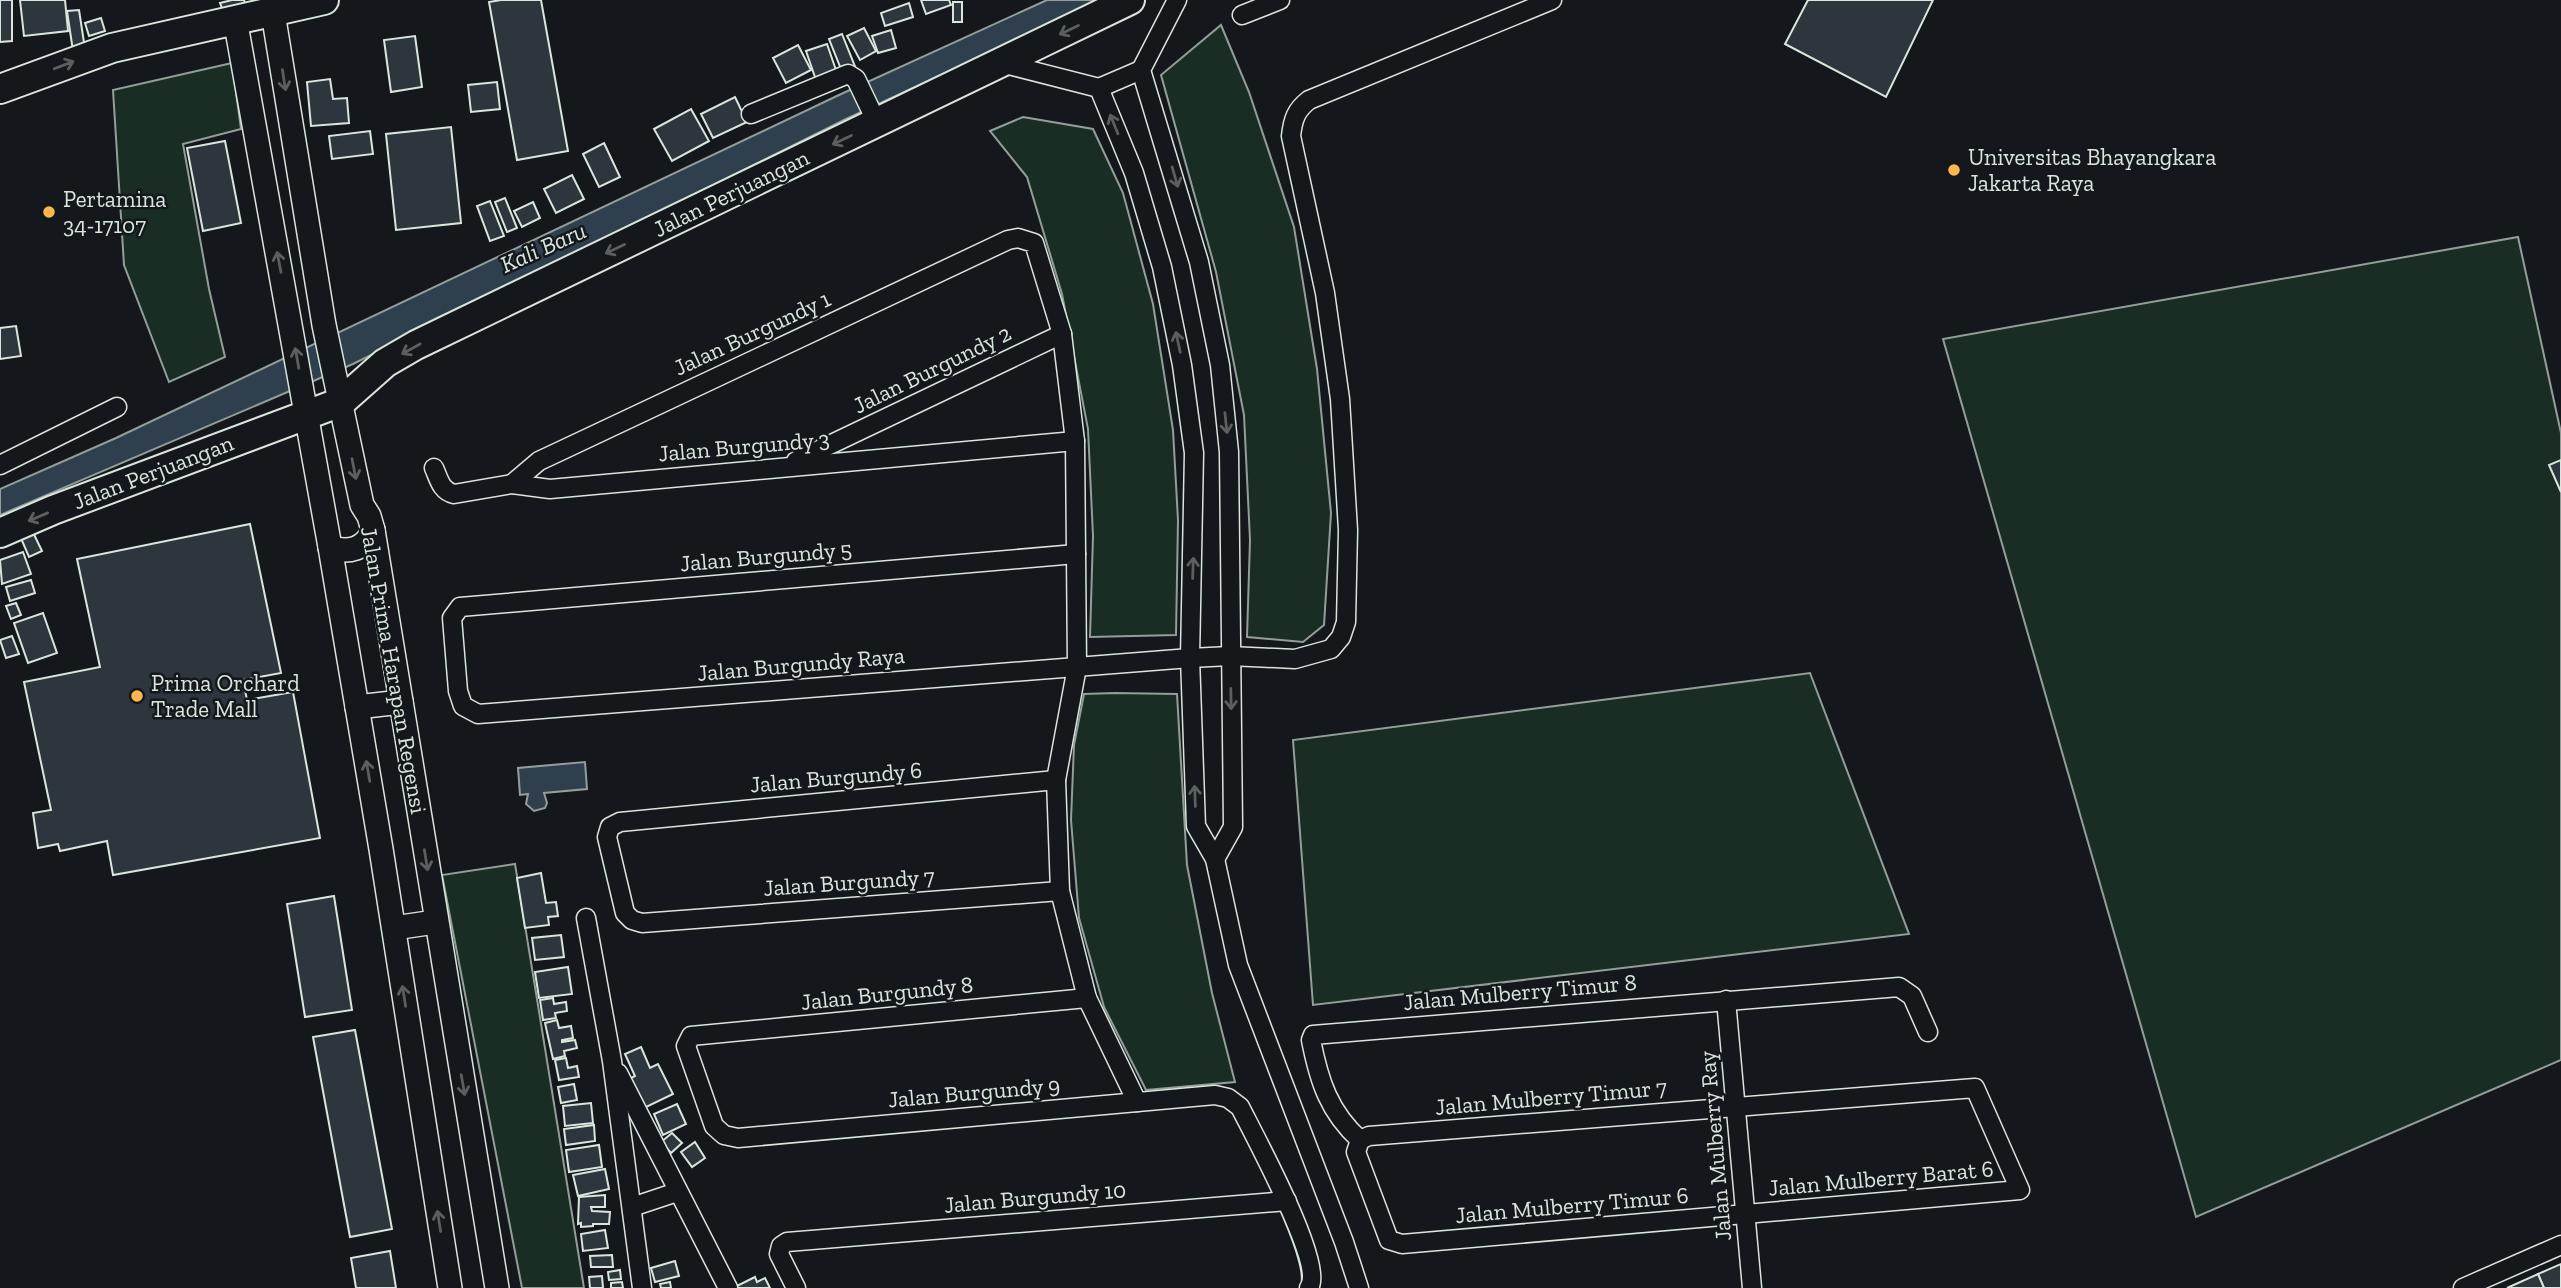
<svg xmlns="http://www.w3.org/2000/svg" width="2561" height="1288" font-family="'Zilla Slab',serif">
  <rect width="100%" height="100%" fill="#14181c"/>
  <!-- green -->
  <g fill="#1a2d24" stroke="#939e99" stroke-width="2">
    <path d="M1221,25L1249,92L1294,227L1317,369L1331,513L1324,625L1303,642L1247,637L1250,540L1244,415L1216,272L1161,75Z"/>
    <path d="M232,63L241,129L183,144L209,289L225,357L169,382L124,265L113,90Z"/>
    <path d="M1023,117L1093,129L1123,193L1153,304L1173,430L1178,520L1176,635L1090,637L1093,536L1088,429L1062,294L1027,177L990,131Z"/>
    <path d="M2518,237L2561,433V1060L2196,1217L1943,339Z"/>
    <path d="M1810,673L1909,934L1313,1005L1293,740Z"/>
    <path d="M1115,693L1177,694L1187,865L1212,993L1235,1082L1146,1090L1104,1007L1079,918L1071,820L1074,745L1084,694Z"/>
    <path d="M515,864L584,1288H522L442,875Z"/>
  </g>
  <!-- water -->
  <g fill="#2f3f4d" stroke="#939e99" stroke-width="2">
    <path d="M1047,0H1103L846,119L353,364L0,515V489L116,438L839,95Z"/>
    <path d="M585,762L587,789L544,793L547,803L545,808L534,811L526,804L528,794L520,795L518,768Z"/>
  </g>
  <!-- building -->
  <g fill="#2c363c" stroke="#d8e6dc" stroke-width="2">
    <path d="M0,0H12V41L0,42Z"/>
    <path d="M20,0H65L68,31L24,36Z"/>
    <path d="M232,0H244L247,10L225,16L220,3Z"/>
    <path d="M501,0H541L568,151L517,160L489,2Z"/>
    <path d="M921,0H949L951,5L926,14Z"/>
    <path d="M1808,0H1933L1886,97L1785,44Z"/>
    <rect x="953" y="2" width="9" height="20"/>
    <path d="M909,3L913,17L885,26L881,13Z"/>
    <path d="M79,10L85,49L73,51L67,11Z"/>
    <path d="M101,18L105,31L89,36L85,23Z"/>
    <path d="M864,28L876,51L860,60L847,36Z"/>
    <path d="M891,30L896,48L878,53L872,36Z"/>
    <path d="M842,34L856,69L843,74L829,39Z"/>
    <path d="M415,36L422,87L391,92L384,40Z"/>
    <path d="M827,44L837,73L816,80L806,51Z"/>
    <path d="M798,45L811,70L786,83L773,58Z"/>
    <path d="M330,79L333,99L347,98L349,123L311,126L307,82Z"/>
    <path d="M497,82L500,109L471,112L468,85Z"/>
    <path d="M735,97L747,122L713,138L701,114Z"/>
    <path d="M691,109L709,141L672,161L654,129Z"/>
    <path d="M451,127L461,223L396,230L386,134Z"/>
    <path d="M370,131L373,154L332,159L329,136Z"/>
    <path d="M225,141L241,223L203,231L187,148Z"/>
    <path d="M604,143L620,177L599,187L583,154Z"/>
    <path d="M572,175L584,199L556,213L544,189Z"/>
    <path d="M505,198L517,228L507,232L495,202Z"/>
    <path d="M490,201L504,236L490,241L477,206Z"/>
    <path d="M533,202L540,218L522,227L514,211Z"/>
    <path d="M16,326L21,356L0,359V328Z"/>
    <path d="M2561,460V492L2549,465Z"/>
    <path d="M29,524L42,551L29,557L17,529Z"/>
    <path d="M250,524L281,673L243,680L247,700L293,692L320,838L113,875L107,841L60,851L58,844L38,848L33,813L51,810L24,682L100,667L77,559Z"/>
    <path d="M23,552L31,574L2,584L0,560Z"/>
    <path d="M31,580L35,593L10,601L6,587Z"/>
    <path d="M16,603L21,615L11,619L6,606Z"/>
    <path d="M43,613L57,653L28,663L14,623Z"/>
    <path d="M12,636L19,654L6,658L0,640Z"/>
    <path d="M541,873L546,903L556,902L558,916L548,917L549,925L525,928L517,878Z"/>
    <path d="M334,896L352,1010L305,1017L287,904Z"/>
    <path d="M561,935L564,957L535,960L532,938Z"/>
    <path d="M568,967L572,994L539,998L535,972Z"/>
    <path d="M553,998L554,1004L566,1002L567,1011L555,1013L556,1018L543,1020L540,1000Z"/>
    <path d="M557,1020L559,1028L571,1026L573,1038L562,1040V1042L575,1040L577,1048L564,1051L565,1056L553,1059L545,1023Z"/>
    <path d="M355,1030L392,1229L350,1237L313,1037Z"/>
    <path d="M641,1047L650,1068L658,1064L673,1094L640,1110L625,1081L635,1076L625,1054Z"/>
    <path d="M566,1058L568,1068L577,1066L579,1077L559,1080L555,1060Z"/>
    <path d="M574,1084L577,1100L561,1103L558,1087Z"/>
    <path d="M591,1103L593,1123L565,1126L563,1106Z"/>
    <path d="M677,1104L686,1124L663,1135L654,1114Z"/>
    <path d="M594,1125L595,1141L566,1145L564,1129Z"/>
    <path d="M672,1133L682,1143L671,1153L661,1142Z"/>
    <path d="M695,1142L705,1158L692,1167L681,1152Z"/>
    <path d="M599,1145L602,1167L569,1172L566,1150Z"/>
    <path d="M605,1169L609,1189L578,1196L573,1175Z"/>
    <path d="M605,1195V1207H591L592,1211L610,1212L609,1224H593V1226L581,1227V1223L578,1224L579,1197Z"/>
    <path d="M605,1230L608,1248L583,1251L581,1234Z"/>
    <path d="M390,1251L396,1288H356L351,1258Z"/>
    <path d="M612,1255L613,1267H591L590,1256Z"/>
    <path d="M675,1261L679,1276L655,1282L651,1268Z"/>
    <path d="M2561,1264V1288H2544L2538,1274Z"/>
    <path d="M620,1270L621,1279L609,1280L608,1272Z"/>
    <path d="M2538,1274L2544,1288H2507Z"/>
    <path d="M602,1276L603,1288H590L589,1277Z"/>
    <path d="M755,1277L757,1282L765,1278L770,1288H733Z"/>
    <path d="M622,1282L623,1288H611V1283Z"/>
    <path d="M670,1282L671,1288H661L660,1284Z"/>
  </g>
  <g fill="none" stroke-linecap="round" stroke-linejoin="round">
    <defs>
      <g id="minor">
        <path d="M1177,0L1141,70L1199,262L1220,365L1229,452L1233,827L1215,859"/>
        <path d="M1242,15L1280,0"/>
        <path d="M1001,63L1099,88L1134,173L1162,267L1182,365L1194,453L1190,658L1196,826L1215,859L1238,965L1344,1242L1359,1288"/>
        <path d="M1099,88L1141,70"/>
        <path d="M751,114L848,74L856,79L877,123"/>
        <path d="M796,461L1062,334"/>
        <path d="M0,465L117,407"/>
        <path d="M434,468C439,479 441,491 454,494L512,484L550,489L1075,441"/>
        <path d="M512,484L539,461L554,454L1008,240L1018,238L1034,243L1062,334L1075,441L1077,667L1056,780L1060,891L1087,998L1137,1102"/>
        <path d="M1076,554L460,607L452,618L458,691L463,706L478,714L1190,658L1230,656L1295,659L1331,649L1341,637L1346,622L1348,530L1340,399L1325,293L1291,136C1293,119 1296,110 1309,100L1552,0"/>
        <path d="M1056,780L620,822L610,827L607,837L625,913L632,920L642,923L1060,891"/>
        <path d="M586,918L612,1061L642,1288"/>
        <path d="M1087,998L691,1036L686,1046L714,1126L724,1135L738,1138L1215,1095L1228,1098L1240,1107C1254,1135 1325,1265 1309,1288"/>
        <path d="M1726,1000L1752,1288"/>
        <path d="M618,1073L728,1288"/>
        <path d="M1975,1088L2020,1190L1402,1244L1389,1240L1356,1152L1360,1140L1369,1136Z"/>
        <path d="M1360,1140C1329,1112 1319,1081 1311,1040L1313,1035L1899,987L1912,996L1928,1032"/>
        <path d="M632,1207L677,1192"/>
        <path d="M796,1288L779,1254L781,1246L787,1242L1287,1201"/>
        <path d="M2463,1288L2561,1245"/>
      </g>
      <g id="tertiary">
        <path d="M273,13L324,325L362,505L369,516L373,530L497,1288"/>
        <path d="M235,19L330,547L381,849L450,1288"/>
        <path d="M330,547C348,554 366,549 373,530"/>
        <path d="M357,707L401,702"/>
        <path d="M394,928L435,922"/>
      </g>
      <g id="primary">
        <path d="M0,89L112,48L324,0"/>
        <path d="M0,533L53,510L341,402L385,363L416,345L1130,0"/>
      </g>
    </defs>
    <!-- minor casing -->
    <use href="#minor" stroke="#d8e6dc" stroke-width="21"/>
    <!-- tertiary casing -->
    <use href="#tertiary" stroke="#d8e6dc" stroke-width="26"/>
    <!-- primary casing -->
    <use href="#primary" stroke="#d8e6dc" stroke-width="32"/>
    <!-- minor -->
    <use href="#minor" stroke="#14181c" stroke-width="18"/>
    <!-- tertiary -->
    <use href="#tertiary" stroke="#14181c" stroke-width="23"/>
    <!-- primary -->
    <use href="#primary" stroke="#14181c" stroke-width="28"/>
  </g>
  <!-- one-way arrows -->
  <defs><path id="oneway-shaft" d="M-6 0H5M1.5-3L5.5 0L1.5 3" fill="none" stroke-width="1.6" stroke-linecap="round" stroke-linejoin="round" transform="scale(1.75)"/></defs>
  <g stroke="#59605f">
    <use href="#oneway-shaft" transform="translate(1069 30) rotate(154)"/>
    <use href="#oneway-shaft" transform="translate(64 65) rotate(-21)"/>
    <use href="#oneway-shaft" transform="translate(284 80) rotate(81)"/>
    <use href="#oneway-shaft" transform="translate(1114 124) rotate(-112)"/>
    <use href="#oneway-shaft" transform="translate(842 140) rotate(154)"/>
    <use href="#oneway-shaft" transform="translate(1175 177) rotate(74)"/>
    <use href="#oneway-shaft" transform="translate(615 249) rotate(154)"/>
    <use href="#oneway-shaft" transform="translate(279 262) rotate(-101)"/>
    <use href="#oneway-shaft" transform="translate(1178 342) rotate(-102)"/>
    <use href="#oneway-shaft" transform="translate(411 349) rotate(151)"/>
    <use href="#oneway-shaft" transform="translate(297 358) rotate(-100)"/>
    <use href="#oneway-shaft" transform="translate(1226 423) rotate(84)"/>
    <use href="#oneway-shaft" transform="translate(354 469) rotate(79)"/>
    <use href="#oneway-shaft" transform="translate(38 517) rotate(157)"/>
    <use href="#oneway-shaft" transform="translate(1193 568) rotate(-88)"/>
    <use href="#oneway-shaft" transform="translate(1231 699) rotate(89)"/>
    <use href="#oneway-shaft" transform="translate(368 771) rotate(-100)"/>
    <use href="#oneway-shaft" transform="translate(1195 796) rotate(-92)"/>
    <use href="#oneway-shaft" transform="translate(426 860) rotate(81)"/>
    <use href="#oneway-shaft" transform="translate(404 996) rotate(-99)"/>
    <use href="#oneway-shaft" transform="translate(463 1085) rotate(80)"/>
    <use href="#oneway-shaft" transform="translate(439 1221) rotate(-99)"/>
  </g>
  <!-- markers -->
  <g fill="#ffb74d" stroke="#14181c" stroke-width="2.5">
    <circle cx="1954" cy="170" r="7"/>
    <circle cx="49" cy="212" r="7"/>
    <circle cx="137" cy="696" r="7"/>
  </g>
  <g text-anchor="middle" dominant-baseline="central" stroke-width="5" stroke-linejoin="round" paint-order="stroke">
    <!-- poi labels -->
    <g font-size="23" fill="#d8e6dc" stroke="#14181c" text-anchor="start">
      <text x="1968" y="157">Universitas Bhayangkara<tspan x="1968" dy="26">Jakarta Raya</tspan></text>
      <text x="63" y="199">Pertamina<tspan x="63" dy="26">34-17107</tspan></text>
      <text x="151" y="683">Prima Orchard<tspan x="151" dy="26">Trade Mall</tspan></text>
    </g>
    <!-- street labels -->
    <g font-size="23" fill="#d8e6dc" stroke="#14181c">
      <text transform="translate(731 193) rotate(-26)">Jalan Perjuangan</text>
      <text transform="translate(752 333) rotate(-25)">Jalan Burgundy 1</text>
      <text transform="translate(932 369) rotate(-26)">Jalan Burgundy 2</text>
      <text transform="translate(744 446) rotate(-5)">Jalan Burgundy 3</text>
      <text transform="translate(153 472) rotate(-21)">Jalan Perjuangan</text>
      <text transform="translate(766 556) rotate(-5)">Jalan Burgundy 5</text>
      <text transform="translate(801 664) rotate(-5)">Jalan Burgundy Raya</text>
      <text transform="translate(394 670) rotate(80)">Jalan Prima Harapan Regensi</text>
      <text transform="translate(836 777) rotate(-5)">Jalan Burgundy 6</text>
      <text transform="translate(849 882) rotate(-4)">Jalan Burgundy 7</text>
      <text transform="translate(1520 992) rotate(-5)">Jalan Mulberry Timur 8</text>
      <text transform="translate(887 993) rotate(-6)">Jalan Burgundy 8</text>
      <text transform="translate(974 1092) rotate(-5)">Jalan Burgundy 9</text>
      <text transform="translate(1551 1097) rotate(-5)">Jalan Mulberry Timur 7</text>
      <text transform="translate(1715 1146) rotate(-95)">Jalan Mulberry Ray</text>
      <text transform="translate(1881 1178) rotate(-5)">Jalan Mulberry Barat 6</text>
      <text transform="translate(1035 1197) rotate(-5)">Jalan Burgundy 10</text>
      <text transform="translate(1572 1205) rotate(-5)">Jalan Mulberry Timur 6</text>
    </g>
    <!-- water labels -->
    <g font-size="24" font-style="italic" fill="#d8e6dc" stroke="#14181c">
      <text transform="translate(543 247) rotate(-24)">Kali Baru</text>
    </g>
  </g>
</svg>
